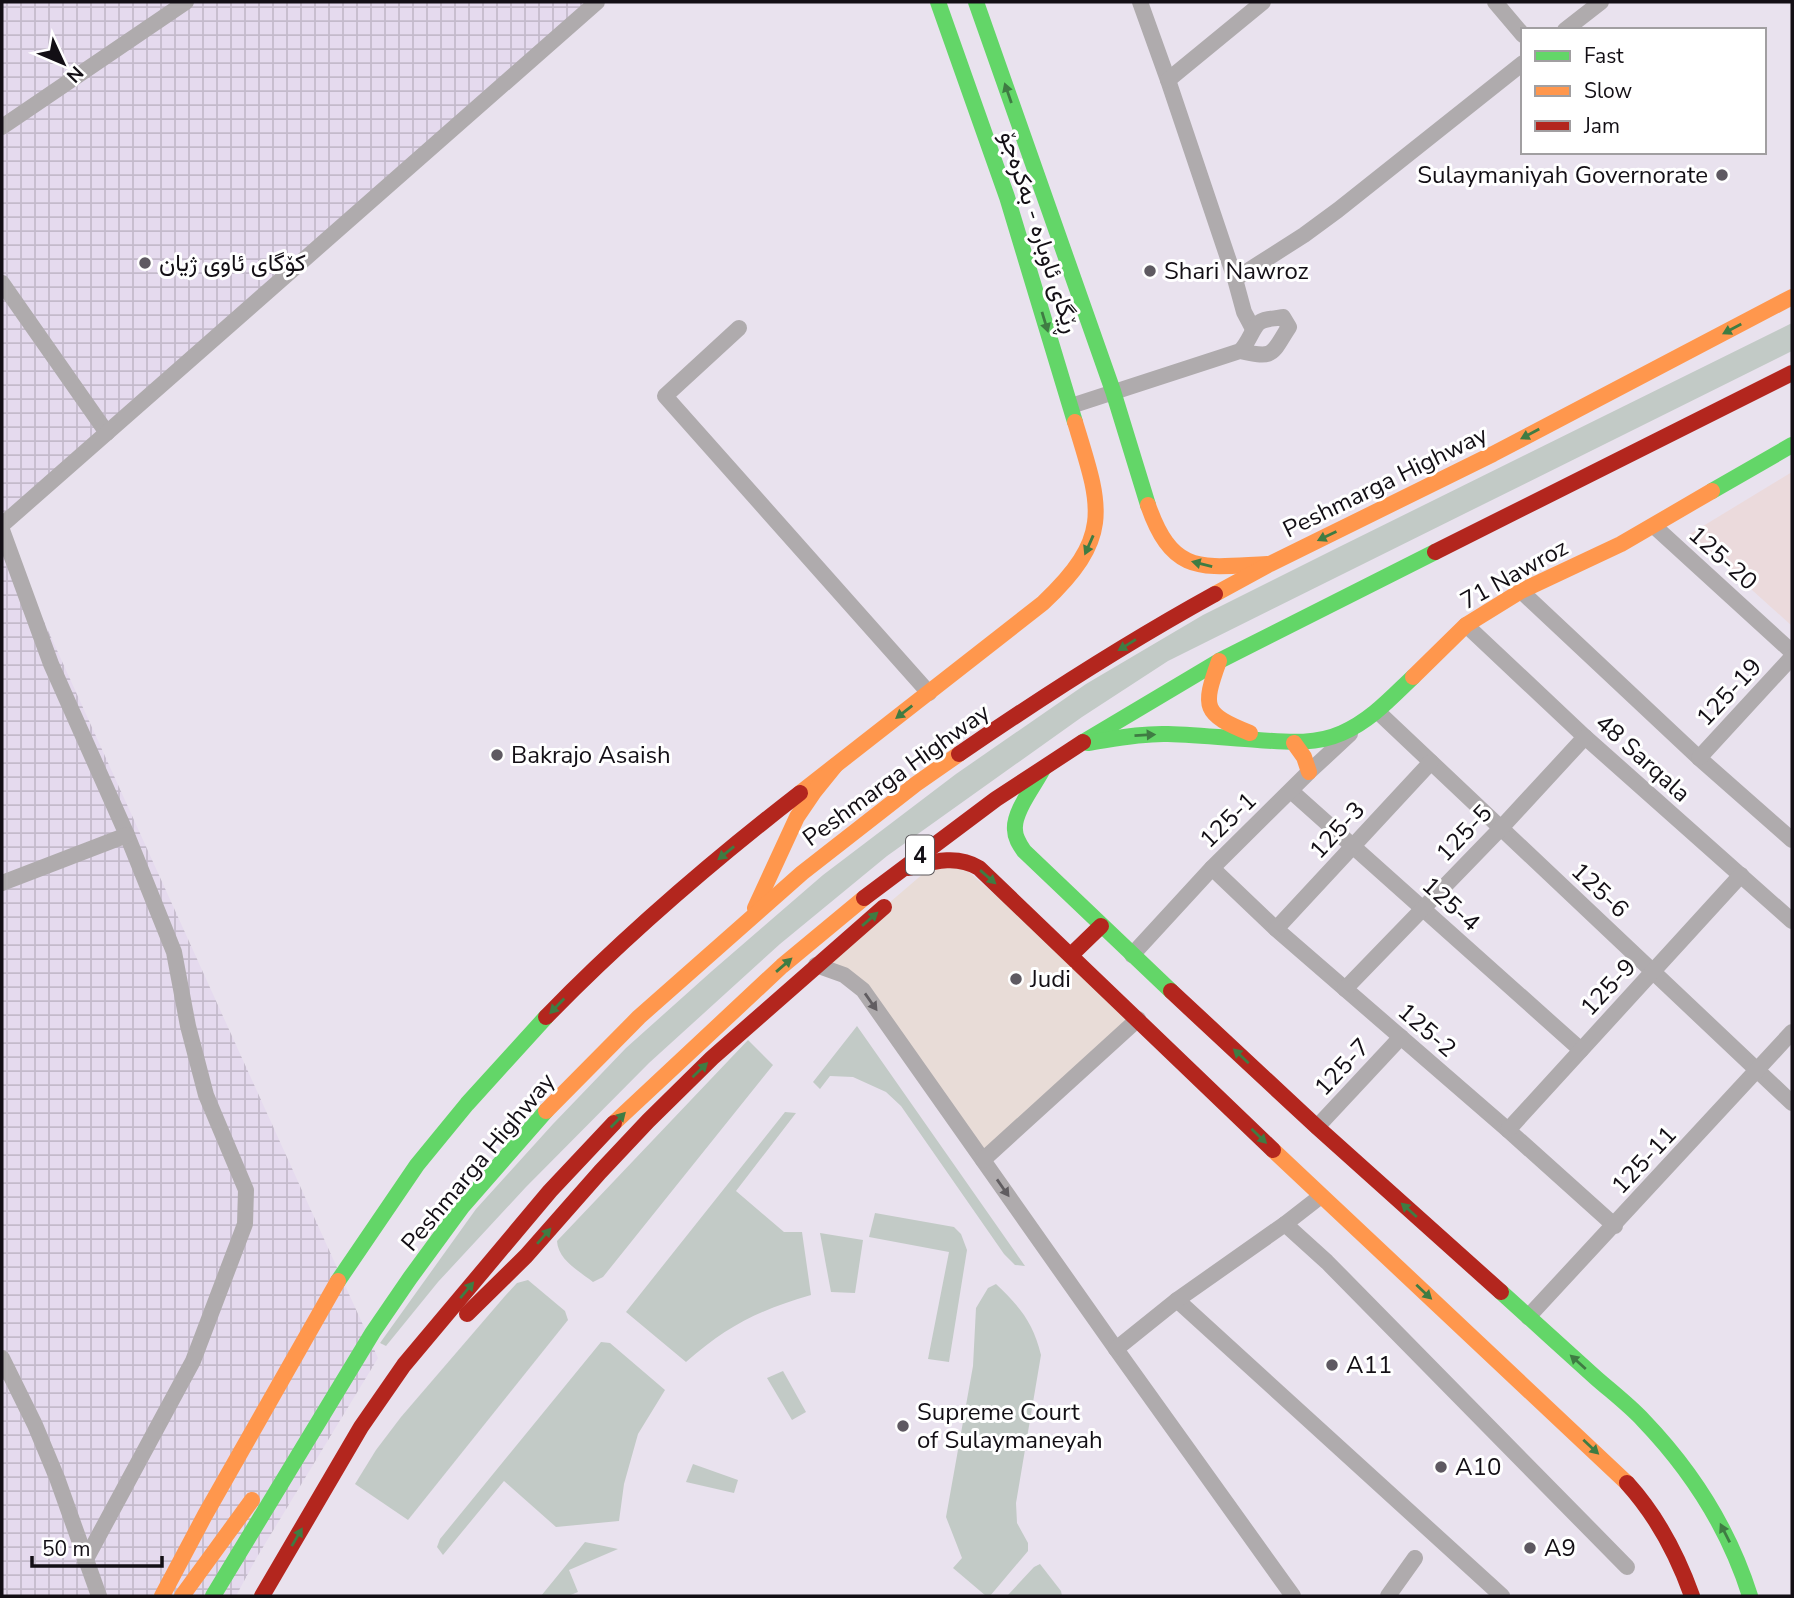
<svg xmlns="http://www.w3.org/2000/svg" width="1794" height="1598" font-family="'Nunito Sans',Vazirmatn,sans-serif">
  <defs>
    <pattern id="industrial-grid" width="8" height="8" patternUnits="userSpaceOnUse" patternTransform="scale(1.75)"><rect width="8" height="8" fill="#e5daee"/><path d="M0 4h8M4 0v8" fill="none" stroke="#c4bacb"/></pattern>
  </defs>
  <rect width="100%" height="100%" fill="#e9e2ee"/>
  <!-- commercial -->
  <path fill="#e8dcd7" d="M955,860L1138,1019L983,1160L863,990L820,962L938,861Z"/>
  <!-- industrial -->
  <g fill="url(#industrial-grid)">
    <path d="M2,2H601L2,525Z"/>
    <path d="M2,529L378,1358L257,1557L236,1596H2Z"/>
  </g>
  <!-- education -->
  <path fill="#ebdadc" d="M1792,472V626L1690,534Z"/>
  <!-- green -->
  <g fill="#c2cac6">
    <path d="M1792,323V351L1168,661L1082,717L887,856L780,944L649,1063L526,1187L438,1282L386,1346L380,1343L476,1209L553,1124L626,1048L712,971L823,875L956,774L1086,684L1203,615L1335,549Z"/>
    <path d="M857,1026L1025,1266L1015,1265L1004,1254L901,1106L886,1092L853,1077L830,1076L820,1089L813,1082Z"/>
    <path d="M748,1040L773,1065L603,1277L593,1282C579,1271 558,1260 557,1241Z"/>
    <path d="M785,1112L796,1113L736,1191L784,1232H802L811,1295C759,1310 727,1326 686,1362L626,1312Z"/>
    <path d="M875,1213L954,1227L961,1234L967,1250L949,1362L928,1359L949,1252L869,1237Z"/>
    <path d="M820,1233L863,1240L855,1293L831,1292Z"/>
    <path d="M528,1280L565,1311L568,1320L408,1520L355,1484L376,1450L401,1417L505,1296L517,1283Z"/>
    <path d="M996,1284C1020,1307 1033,1322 1041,1355L1016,1503L1017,1523L1028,1543V1551L990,1596H986L953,1568L962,1558L946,1517L973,1366L976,1308L988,1288Z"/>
    <path d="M601,1342L610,1343L665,1390L638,1434L624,1484L619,1521L556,1527L504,1481L443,1555L437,1547L440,1539Z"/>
    <path d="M783,1371L806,1412L792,1420L767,1378Z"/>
    <path d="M693,1464L738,1480L734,1493L686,1482Z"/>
    <path d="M585,1542L618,1549L569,1570L578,1592L568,1596H541Z"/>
    <path d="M1040,1564L1061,1591L1062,1596H1007L1034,1567Z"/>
  </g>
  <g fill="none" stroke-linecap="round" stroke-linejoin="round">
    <!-- street -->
    <g stroke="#afabad" stroke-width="16">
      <path d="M1140,2L1168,80L1235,279L1244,312L1253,329"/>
      <path d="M1495,2L1523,35"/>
      <path d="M1565,30L1601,2"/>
      <path d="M1168,80L1263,2"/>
      <path d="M2,127L186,2"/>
      <path d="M1235,279L1304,235L1338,210L1523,63"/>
      <path d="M2,283L107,433"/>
      <path d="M739,328L665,396L929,693"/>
      <path d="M1071,406L1240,351C1276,359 1271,354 1289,327L1283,317C1276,319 1266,318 1260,322C1253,326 1249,343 1240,351"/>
      <path d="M2,525L597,2"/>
      <path d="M1654,526L1792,652"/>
      <path d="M2,530L51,664L127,835L174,952L188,1026L206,1095L246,1190L245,1224L193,1361L85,1561"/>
      <path d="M1521,591L1699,758L1792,840"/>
      <path d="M1466,625L1585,737L1792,921"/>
      <path d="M1377,711L1792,1103"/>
      <path d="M1699,758L1792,657"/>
      <path d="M1291,791L1581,1050"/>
      <path d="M1212,868L1276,929L1508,1130L1615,1226"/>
      <path d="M2,883L127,835"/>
      <path d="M1276,929L1431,762"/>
      <path d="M1132,955L1212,868L1309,772L1350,734"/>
      <path d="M816,965L844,975L863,990L1116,1349L1293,1596"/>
      <path d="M1345,989L1501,828L1585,737"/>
      <path d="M1317,1127L1401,1037"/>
      <path d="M1508,1130L1741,875"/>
      <path d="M983,1160L1138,1019"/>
      <path d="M1321,1196L1285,1224L1327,1262L1627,1567"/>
      <path d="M1177,1300L1502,1596"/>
      <path d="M1528,1317L1792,1032"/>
      <path d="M1116,1349L1177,1300L1285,1224"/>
      <path d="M2,1358L35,1425L57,1478L99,1596"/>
      <path d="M1388,1596L1415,1558"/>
    </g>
    <!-- fast -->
    <g stroke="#63d668" stroke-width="16">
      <path d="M938,2L1007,197L1075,422"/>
      <path d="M976,2L1113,391L1148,505"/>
      <path d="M1712,491L1792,445"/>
      <path d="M1083,742L1219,661L1435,552"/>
      <path d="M1088,743C1114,739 1141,733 1168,734C1198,735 1228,738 1258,740C1287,742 1315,745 1342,733C1370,721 1391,698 1413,677"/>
      <path d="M1043,769C1035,785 1013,812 1015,830C1015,838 1020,845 1024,851L1171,991"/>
      <path d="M338,1281L417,1165L467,1104L546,1017"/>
      <path d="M1501,1292C1533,1321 1564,1349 1596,1378C1612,1392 1629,1405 1643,1420C1692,1471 1729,1529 1750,1596"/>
      <path d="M213,1596L373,1332L410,1278L462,1207L546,1111"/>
    </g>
    <!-- slow -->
    <g stroke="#ff974d" stroke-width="16">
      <path d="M1148,505C1173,577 1203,567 1267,564"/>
      <path d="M1215,594L1270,564L1493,454L1792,297"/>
      <path d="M1219,661C1202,708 1203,714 1250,733"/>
      <path d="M1413,677L1466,625L1521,591L1621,544L1712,491"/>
      <path d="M1294,743L1304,757L1309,772"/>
      <path d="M800,793L1043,603C1114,536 1101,507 1075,422"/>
      <path d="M755,908L797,817L814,792L835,766"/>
      <path d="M546,1111L639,1017L802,873L916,784L959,754"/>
      <path d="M614,1123L782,966L864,898"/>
      <path d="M1273,1150L1627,1483"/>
      <path d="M162,1596L205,1515L338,1281"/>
      <path d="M182,1596L252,1500"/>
    </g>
    <!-- jam -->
    <g stroke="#b3261e" stroke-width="16">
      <path d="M1435,552L1792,373"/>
      <path d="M959,754C1042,697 1126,643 1215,594"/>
      <path d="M908,868C932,862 956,854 979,868L1273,1150"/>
      <path d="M864,898L996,799L1083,742"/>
      <path d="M1071,955L1101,926"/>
      <path d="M1171,991L1317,1127L1501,1292"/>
      <path d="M546,1017C625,936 711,862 800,793"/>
      <path d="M467,1314L526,1256L600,1172L648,1121L712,1058L884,907"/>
      <path d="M1627,1483C1657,1516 1677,1554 1692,1596"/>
      <path d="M262,1596L361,1427L404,1365L550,1191L614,1123"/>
    </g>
  </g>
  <!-- one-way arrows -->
  <defs><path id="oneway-solid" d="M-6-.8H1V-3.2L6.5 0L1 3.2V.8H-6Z" transform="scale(1.75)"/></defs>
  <g fill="#3f7c43">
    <use href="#oneway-solid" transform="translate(1008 93) rotate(-109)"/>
    <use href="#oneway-solid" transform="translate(1045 322) rotate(73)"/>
    <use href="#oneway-solid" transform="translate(1732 329) rotate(152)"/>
    <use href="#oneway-solid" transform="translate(1530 434) rotate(152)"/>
    <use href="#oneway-solid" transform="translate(1327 536) rotate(154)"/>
    <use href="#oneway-solid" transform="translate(1089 545) rotate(114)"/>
    <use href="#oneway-solid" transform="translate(1202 564) rotate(-166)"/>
    <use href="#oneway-solid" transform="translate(1127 645) rotate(148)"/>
    <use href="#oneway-solid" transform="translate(904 712) rotate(142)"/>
    <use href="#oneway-solid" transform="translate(1145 735) rotate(-3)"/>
    <use href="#oneway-solid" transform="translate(726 853) rotate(141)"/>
    <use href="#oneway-solid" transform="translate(988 877) rotate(41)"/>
    <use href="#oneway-solid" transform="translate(870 919) rotate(-41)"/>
    <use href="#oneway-solid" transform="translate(784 965) rotate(-41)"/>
    <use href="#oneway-solid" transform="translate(557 1006) rotate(134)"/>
    <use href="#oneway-solid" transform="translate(1241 1056) rotate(-137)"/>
    <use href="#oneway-solid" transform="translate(700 1070) rotate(-44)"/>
    <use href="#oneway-solid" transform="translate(618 1120) rotate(-46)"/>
    <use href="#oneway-solid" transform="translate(1259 1136) rotate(44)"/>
    <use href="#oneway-solid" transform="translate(1409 1210) rotate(-138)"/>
    <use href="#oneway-solid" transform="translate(544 1236) rotate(-49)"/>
    <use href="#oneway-solid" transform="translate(467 1290) rotate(-50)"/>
    <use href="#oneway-solid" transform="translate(1424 1292) rotate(43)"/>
    <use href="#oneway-solid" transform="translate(1578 1362) rotate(-138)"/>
    <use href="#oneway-solid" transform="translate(1591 1447) rotate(43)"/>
    <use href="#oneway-solid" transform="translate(1725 1533) rotate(-117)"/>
    <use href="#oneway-solid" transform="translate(297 1537) rotate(-60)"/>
  </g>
  <g fill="#615d61">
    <use href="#oneway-solid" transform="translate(871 1002) rotate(55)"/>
    <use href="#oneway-solid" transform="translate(1003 1188) rotate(55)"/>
  </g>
  <!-- markers -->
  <g fill="#5e5961" stroke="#fff" stroke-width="2.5">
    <circle cx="1722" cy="175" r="7"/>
    <circle cx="145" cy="263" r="7"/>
    <circle cx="1150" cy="271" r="7"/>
    <circle cx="497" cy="755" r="7"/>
    <circle cx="1016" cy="979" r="7"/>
    <circle cx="1332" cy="1365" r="7"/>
    <circle cx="903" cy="1426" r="7"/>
    <circle cx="1441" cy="1467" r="7"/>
    <circle cx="1530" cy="1548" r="7"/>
  </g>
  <g text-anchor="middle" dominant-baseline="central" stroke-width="6" stroke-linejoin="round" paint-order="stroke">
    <!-- shield labels -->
    <rect fill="#fff" stroke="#5a575b" stroke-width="2" x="906" y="835.5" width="28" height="39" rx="5"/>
    <g font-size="23" font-weight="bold" fill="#130f15">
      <text x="920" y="855">4</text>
    </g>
    <!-- poi labels -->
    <g font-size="24" fill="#130f15" stroke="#fff" text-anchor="start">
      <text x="1708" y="175" text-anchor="end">Sulaymaniyah Governorate</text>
      <text x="159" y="263">کۆگای ئاوی ژیان</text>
      <text x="1164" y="271">Shari Nawroz</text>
      <text x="511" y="755">Bakrajo Asaish</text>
      <text x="1030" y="979">Judi</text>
      <text x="1346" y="1365">A11</text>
      <text x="917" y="1412">Supreme Court<tspan x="917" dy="28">of Sulaymaneyah</tspan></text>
      <text x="1455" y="1467">A10</text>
      <text x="1544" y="1548">A9</text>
    </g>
    <!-- street labels -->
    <g font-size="24" fill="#130f15" stroke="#fff">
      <text transform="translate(1040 232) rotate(72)">ڕێگای ئاوبارە - بەکرەجۆ</text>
      <text transform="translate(1385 482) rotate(-26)">Peshmarga Highway</text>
      <text transform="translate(1723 558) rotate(42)">125-20</text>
      <text transform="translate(1514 574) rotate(-29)">71 Nawroz</text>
      <text transform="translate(1729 692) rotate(-47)">125-19</text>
      <text transform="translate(1643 758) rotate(42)">48 Sarqala</text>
      <text transform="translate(896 775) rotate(-36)">Peshmarga Highway</text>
      <text transform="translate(1228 820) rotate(-44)">125-1</text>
      <text transform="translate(1337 830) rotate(-47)">125-3</text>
      <text transform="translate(1464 833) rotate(-46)">125-5</text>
      <text transform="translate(1600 890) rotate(43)">125-6</text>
      <text transform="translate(1451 904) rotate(42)">125-4</text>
      <text transform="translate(1608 987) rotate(-47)">125-9</text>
      <text transform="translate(1427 1030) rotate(41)">125-2</text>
      <text transform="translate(1342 1067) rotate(-47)">125-7</text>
      <text transform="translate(1644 1160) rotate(-47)">125-11</text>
      <text transform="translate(478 1162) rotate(-50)">Peshmarga Highway</text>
    </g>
  </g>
  <!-- border -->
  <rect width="1794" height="1598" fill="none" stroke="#130f15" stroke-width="7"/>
  <!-- legend -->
  <rect x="1521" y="28" width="245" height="126" fill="#ffffff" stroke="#a19fa1" stroke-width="2"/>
  <rect x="1535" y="51" width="35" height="10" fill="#63d668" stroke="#a19fa1" stroke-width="2"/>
  <text x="1584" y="63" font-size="21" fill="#130f15">Fast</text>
  <rect x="1535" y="86" width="35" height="10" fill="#ff974d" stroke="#a19fa1" stroke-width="2"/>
  <text x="1584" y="98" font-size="21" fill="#130f15">Slow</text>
  <rect x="1535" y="121" width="35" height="10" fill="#b3261e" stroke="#a19fa1" stroke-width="2"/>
  <text x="1584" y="133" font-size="21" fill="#130f15">Jam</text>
  <!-- north arrow -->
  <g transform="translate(63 63) rotate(134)" stroke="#ffffff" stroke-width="5" paint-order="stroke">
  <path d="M0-5L12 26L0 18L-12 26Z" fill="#130f15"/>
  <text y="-10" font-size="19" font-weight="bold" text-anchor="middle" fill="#130f15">N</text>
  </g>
  <!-- scale -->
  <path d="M32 1556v10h130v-10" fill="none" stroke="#130f15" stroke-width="3.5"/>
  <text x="42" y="1556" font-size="21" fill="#130f15" stroke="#ffffff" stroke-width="5" paint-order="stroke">50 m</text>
</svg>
